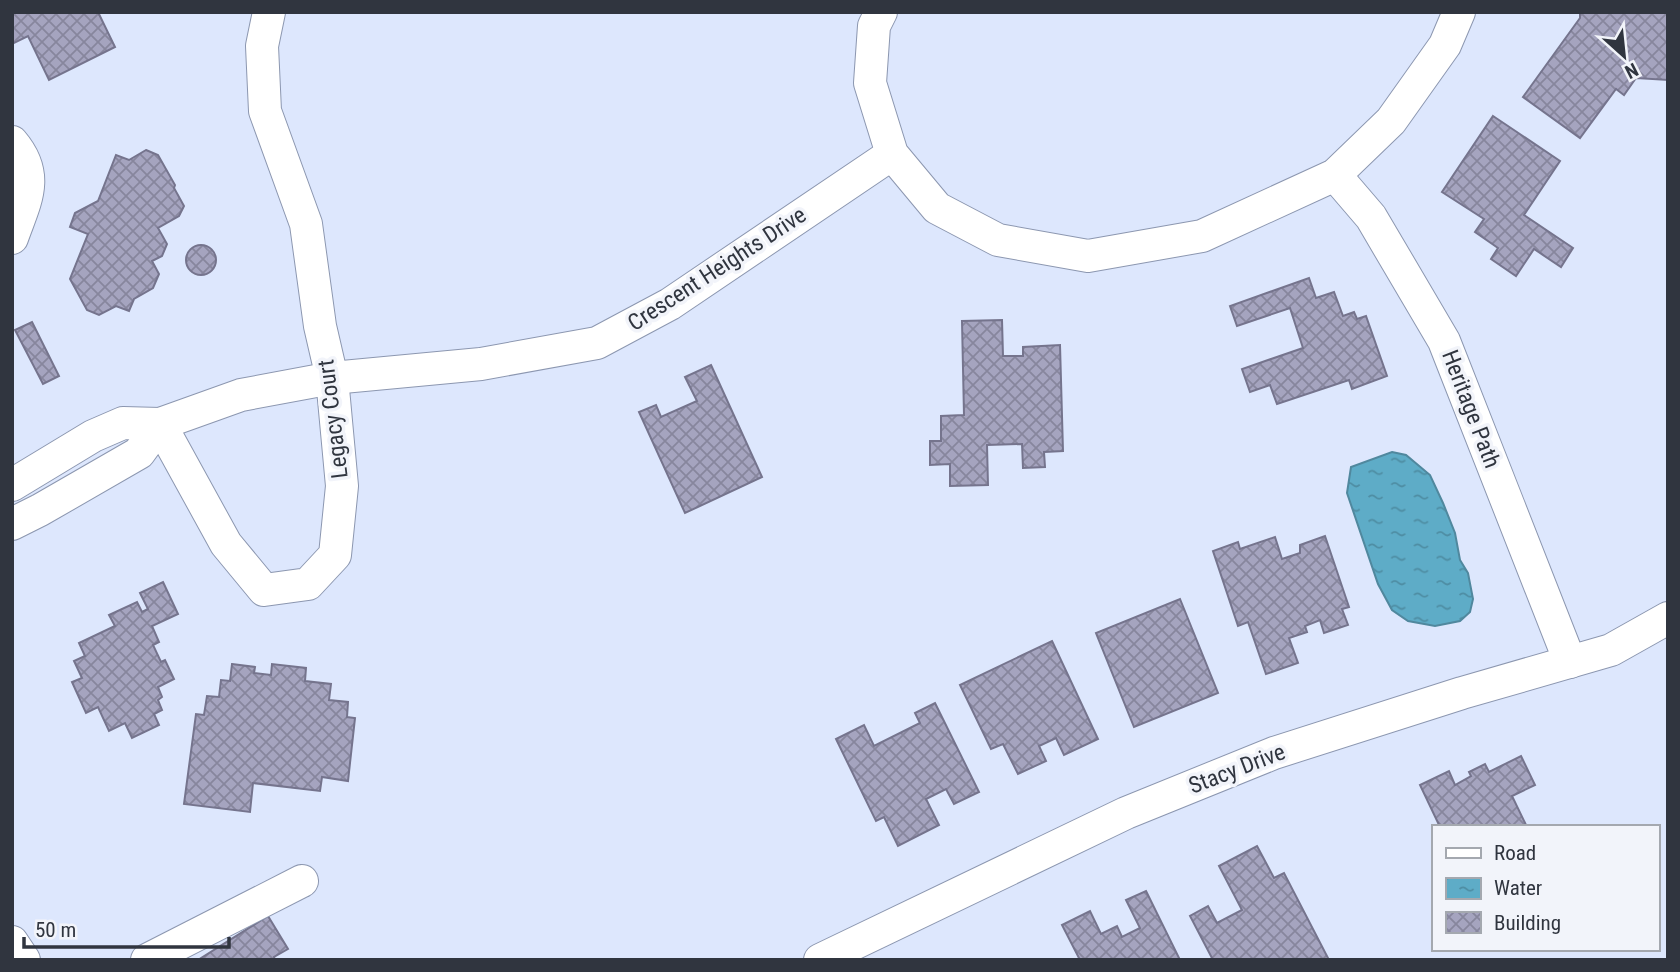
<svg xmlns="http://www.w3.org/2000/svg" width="1680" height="972" font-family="'Roboto Condensed',sans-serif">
  <defs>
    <pattern id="water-ripples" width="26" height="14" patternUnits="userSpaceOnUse" patternTransform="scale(1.75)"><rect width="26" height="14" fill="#5eacc7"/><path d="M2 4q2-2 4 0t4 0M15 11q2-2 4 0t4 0" fill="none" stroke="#4e8da3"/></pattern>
    <pattern id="building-cross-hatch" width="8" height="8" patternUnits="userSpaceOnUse" patternTransform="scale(1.75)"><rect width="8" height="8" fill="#a5a4bf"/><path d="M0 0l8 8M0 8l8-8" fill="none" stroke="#87869d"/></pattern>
  </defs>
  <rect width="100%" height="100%" fill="#dde7fd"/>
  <!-- water -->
  <path fill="url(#water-ripples)" stroke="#50889e" stroke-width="2" d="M1392,452L1406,455L1430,475L1443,503L1455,533L1460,560L1468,573L1473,599L1470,612L1460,621L1435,626L1408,621L1392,610L1378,584L1347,493L1351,467Z"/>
  <!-- building -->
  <g fill="url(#building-cross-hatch)" stroke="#75748d" stroke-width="2">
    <path d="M12,12H98L115,47L49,80L28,36L12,44Z"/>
    <path d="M1580,12H1668V80L1636,78L1624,95L1616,89L1580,138L1523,97L1580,18Z"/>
    <path d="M1493,116L1560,161L1524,215L1573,248L1561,267L1534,249L1516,276L1491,259L1498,248L1475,232L1484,219L1442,192Z"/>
    <path d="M146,150L158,155L175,185L174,188L184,206L179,216L158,228L167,244L162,256L152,261L159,274L153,288L134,299L129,311L116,306L99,315L87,310L70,279L88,234L70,227L75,213L98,201L116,155L129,160Z"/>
    <circle cx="201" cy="260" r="15"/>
    <path d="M1309,278L1316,298L1334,292L1343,316L1354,312L1357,319L1366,316L1387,376L1352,389L1349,380L1277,404L1270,385L1250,392L1242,369L1303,348L1290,308L1237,326L1230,306Z"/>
    <path d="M1002,320L1003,356H1023V347L1060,345L1063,451L1044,452L1045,467L1023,468L1022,444L987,445L988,485L950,486V464L930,465V441H941V416L964,415L962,321Z"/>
    <path d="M32,322L59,376L43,384L15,330Z"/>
    <path d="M711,365L762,477L685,513L639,412L656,405L661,417L697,401L685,377Z"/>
    <path d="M1325,536L1349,607L1342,609L1348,625L1324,633L1320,620L1305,626L1307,632L1289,638L1298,663L1266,674L1248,622L1238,626L1213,551L1238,542L1240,549L1275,537L1282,559L1300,553V545Z"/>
    <path d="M163,582L178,614L152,626L159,642L153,645L161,662L165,660L174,679L158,687L162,697L158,700L162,710L154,714L159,725L132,738L125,723L109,731L98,707L86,713L72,682L82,678L74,661L85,656L79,643L115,626L109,615L137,602L142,612L148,609L140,593Z"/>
    <path d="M1180,599L1218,693L1134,727L1096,633Z"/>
    <path d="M1052,641L1098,739L1064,755L1056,738L1039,746L1046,761L1018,774L1003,744L991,749L960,685Z"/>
    <path d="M232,664L255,667L254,673L271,675L272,664L306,668L305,681L331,684L329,700L348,702L347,717L355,718L348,781L322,777L320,791L253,783L250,812L184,804L196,714L204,715L207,696L219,697L221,680L230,681Z"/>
    <path d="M935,703L979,792L954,804L946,789L926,799L939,825L898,846L884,817L876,821L836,739L864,725L874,746L920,723L915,713Z"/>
    <path d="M1521,756L1535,785L1512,796L1527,827H1440L1420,785L1449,771L1455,785L1471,776L1469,772L1485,764L1489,772Z"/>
    <path d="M1257,846L1274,878L1284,873L1329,960H1213L1190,916L1208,906L1217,923L1242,910L1219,866Z"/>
    <path d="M1146,891L1180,960H1080L1062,925L1090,911L1101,934L1117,926L1122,937L1140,928L1126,900Z"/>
    <path d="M268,916L288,949L274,957L275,960H198Z"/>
  </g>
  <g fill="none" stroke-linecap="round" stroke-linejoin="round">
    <defs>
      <g id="minor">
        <path d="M881,12L874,26L870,83L892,154L937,208L998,240L1088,256L1202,236L1335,175L1391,121L1445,45L1459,12"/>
        <path d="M12,142C41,176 25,201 12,238"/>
        <path d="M1335,175L1371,217L1444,341L1570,662"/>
        <path d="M160,424L226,544L264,590L308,584L335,555L342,486L332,378L320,326L306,224L265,111L262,46L269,12"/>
        <path d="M12,485L93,436L123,423L160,424L241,395L332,378L481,364L597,343L670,304L892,154"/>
        <path d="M12,524L40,510L139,453L160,424"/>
        <path d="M12,942L24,960"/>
        <path d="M147,960L302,881"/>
        <path d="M820,960L1126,813L1274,753L1462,693L1611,650L1668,618"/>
      </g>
    </defs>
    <!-- minor casing -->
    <use href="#minor" stroke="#8c97b0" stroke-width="34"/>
    <!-- minor -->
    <use href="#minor" stroke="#fff" stroke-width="32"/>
  </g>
  <g text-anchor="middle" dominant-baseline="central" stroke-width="7" stroke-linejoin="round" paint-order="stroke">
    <!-- street labels -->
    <g font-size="23" fill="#30353f" stroke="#f2f4fa">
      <text transform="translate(717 269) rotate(-33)">Crescent Heights Drive</text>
      <text transform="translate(1471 409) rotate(69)">Heritage Path</text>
      <text transform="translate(333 419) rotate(-97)">Legacy Court</text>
      <text transform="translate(1237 769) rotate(-21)">Stacy Drive</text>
    </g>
  </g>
  <!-- border -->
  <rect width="1680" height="972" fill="none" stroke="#30353f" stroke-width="28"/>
  <!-- legend -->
  <rect x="1432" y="825" width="228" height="126" fill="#f2f4fa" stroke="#a4a8af" stroke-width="2"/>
  <rect x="1446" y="848" width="35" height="10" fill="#ffffff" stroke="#a4a8af" stroke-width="2"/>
  <text x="1494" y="860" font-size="21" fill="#30353f">Road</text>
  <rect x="1446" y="878" width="35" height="21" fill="url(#water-ripples)" stroke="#a4a8af" stroke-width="2"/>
  <text x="1494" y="895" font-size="21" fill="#30353f">Water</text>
  <rect x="1446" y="912" width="35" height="21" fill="url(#building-cross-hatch)" stroke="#a4a8af" stroke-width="2"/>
  <text x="1494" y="930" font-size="21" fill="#30353f">Building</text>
  <!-- north arrow -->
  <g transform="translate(1624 56) rotate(153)" stroke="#f2f4fa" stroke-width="5" paint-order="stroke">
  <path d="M0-5L12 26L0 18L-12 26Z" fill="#30353f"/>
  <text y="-10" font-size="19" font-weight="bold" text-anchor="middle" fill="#30353f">N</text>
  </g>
  <!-- scale -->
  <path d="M24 937v10h205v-10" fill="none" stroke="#30353f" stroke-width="3.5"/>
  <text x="35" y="937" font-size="21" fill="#30353f" stroke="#f2f4fa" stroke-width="5" paint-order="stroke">50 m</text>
</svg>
